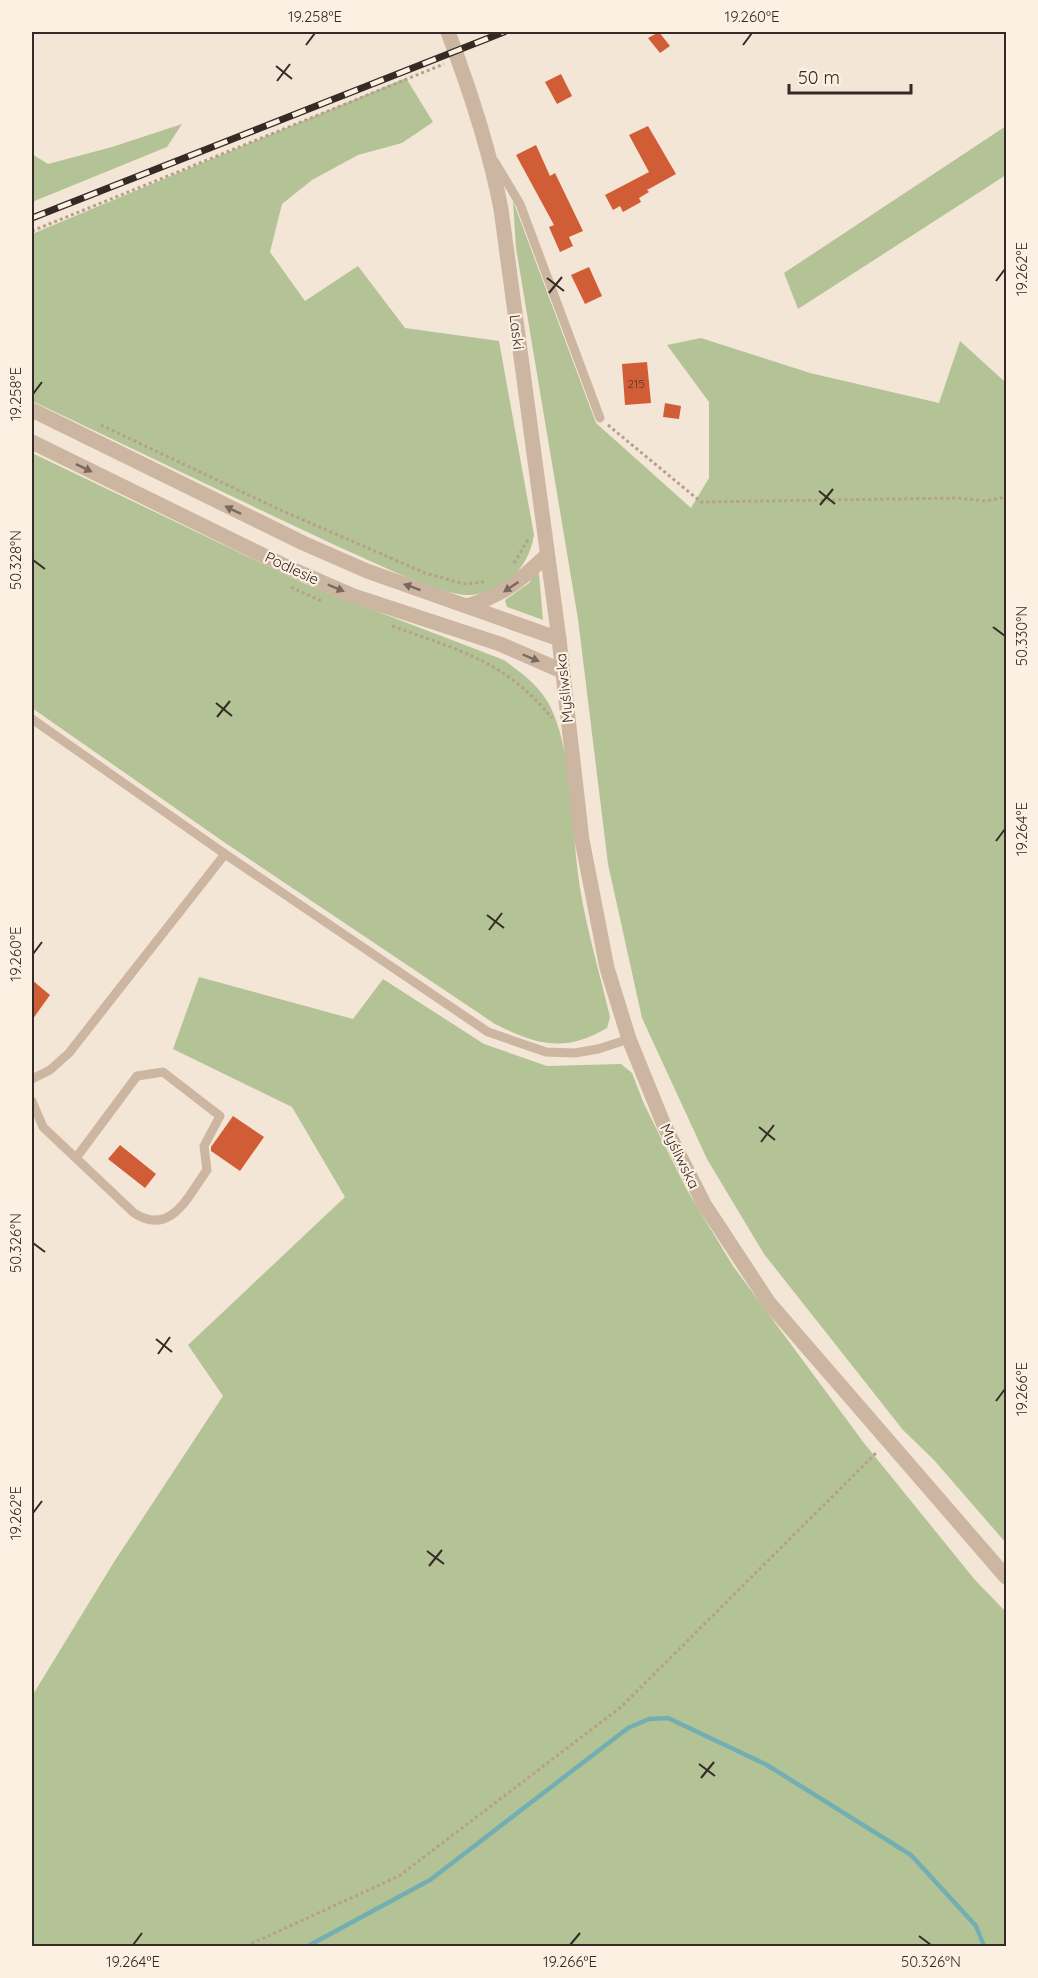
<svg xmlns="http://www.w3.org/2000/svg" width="1038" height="1978" font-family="Quicksand,sans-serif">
  <rect width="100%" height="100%" fill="#f3e6d6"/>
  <!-- green -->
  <g fill="#b3c395">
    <path d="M406,78L433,122L402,143L358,155L312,180L282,204L270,252L305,301L358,266L405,328L499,341L534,535C529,567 505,592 471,595C443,597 367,559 339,547C236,499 134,449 32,401V234Z"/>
    <path d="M182,124L167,147L32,202V154L48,164L112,147Z"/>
    <path d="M1006,126V175L798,309L784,273Z"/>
    <path d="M513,201L596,423L691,508L709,478V402L667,345L701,338L810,373L939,403L960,341L1004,381L1006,379V1543L934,1460L903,1430L764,1254L707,1159L642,1018L608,864L578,619L516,248Z"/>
    <path d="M32,453L303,583L504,660C522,673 541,687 551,708C574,758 571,833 580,888C587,931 600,974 610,1017L607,1028C565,1053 536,1045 495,1024L221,840L32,708Z"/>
    <path d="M536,572L539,574L543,620L507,607L505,600L529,583Z"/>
    <path d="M199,977L353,1019L383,979L484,1044L547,1066L621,1064L632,1073L644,1104L687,1190L733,1266L864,1443L975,1580L1006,1612V1943L1003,1946H32V1696L114,1562L223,1396L188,1345L345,1197L292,1107L173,1049Z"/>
  </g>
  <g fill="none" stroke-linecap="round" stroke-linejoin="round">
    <!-- stream -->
    <path stroke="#73afb2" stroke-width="4.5" d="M308,1946L430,1880L628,1728L649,1719L668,1718L767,1765L911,1855L976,1926L984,1946"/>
  </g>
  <!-- building -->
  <g fill="#d15d36">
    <path d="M659,32L670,46L660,53L648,38Z"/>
    <path d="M561,74L572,96L557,104L545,82Z"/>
    <path d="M648,126L676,174L647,190L649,192L639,198L641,202L623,212L620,206L613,210L605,195L649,172L629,135Z"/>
    <path d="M536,145L550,176L555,173L583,231L569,237L573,246L560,252L549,227L554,225L516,155Z"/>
    <path d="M589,267L602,296L585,304L571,275Z"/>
    <path d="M647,362L651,403L625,405L622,364Z"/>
    <path d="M665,403L681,406L679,419L663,417Z"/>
    <path d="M32,980L50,995L32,1020Z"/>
    <path d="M233,1116L264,1137L240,1171L211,1151V1147Z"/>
    <path d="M120,1145L156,1174L145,1188L108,1159Z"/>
  </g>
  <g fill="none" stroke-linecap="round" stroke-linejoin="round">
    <!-- path -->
    <g stroke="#b79f8b" stroke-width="3" stroke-dasharray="3 3" stroke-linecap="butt">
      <path d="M32,231L444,64"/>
      <path d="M32,392L38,395"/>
      <path d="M101,425L276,508L425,573L465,584L484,582"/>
      <path d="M608,425L701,502L958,498L985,501L1006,497"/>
      <path d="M514,563L529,538"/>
      <path d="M291,587L321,601"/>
      <path d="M392,626C460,651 504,660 552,718"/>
      <path d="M246,1946L399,1876L621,1707L878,1451"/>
    </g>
    <!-- service -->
    <g stroke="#ccb5a1" stroke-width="9">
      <path d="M495,162L520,204L600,418"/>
      <path d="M32,719L225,854"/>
      <path d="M32,1079L50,1070L69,1053L225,854L488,1032L546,1052L575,1053L598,1049L629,1039"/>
      <path d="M32,1101L43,1127L134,1213C171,1237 188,1196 207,1170L204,1146L220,1116L163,1072L137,1076L76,1158"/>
    </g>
    <!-- minor -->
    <path stroke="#ccb5a1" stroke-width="15" d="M448,32C470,90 489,147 501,209L559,639"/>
    <!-- tertiary -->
    <g stroke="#ccb5a1" stroke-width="15">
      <path d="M32,410L303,543L367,571L559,639L582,840L607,968L629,1039L664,1125L704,1204L769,1303L1006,1577"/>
      <path d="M32,442L291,569L351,595L500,644L562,671"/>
      <path d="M467,606C503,595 520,581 547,555"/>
    </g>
    <defs>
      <path id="rail" d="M32,218L504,32"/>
    </defs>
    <!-- rail casing -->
    <use href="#rail" stroke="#352a25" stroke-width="7"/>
    <!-- rail -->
    <use href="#rail" stroke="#fbf0e2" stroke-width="4.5" stroke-dasharray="14" stroke-linecap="butt"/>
  </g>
  <!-- one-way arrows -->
  <defs><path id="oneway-solid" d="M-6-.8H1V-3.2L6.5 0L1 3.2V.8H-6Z" transform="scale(1.5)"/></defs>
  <g fill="#79695d">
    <use href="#oneway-solid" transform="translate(84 468) rotate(26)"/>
    <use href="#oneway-solid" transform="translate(233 510) rotate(-154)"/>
    <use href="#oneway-solid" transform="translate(412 587) rotate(-160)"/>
    <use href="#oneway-solid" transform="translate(511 587) rotate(146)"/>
    <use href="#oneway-solid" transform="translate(336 588) rotate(23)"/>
    <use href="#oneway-solid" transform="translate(531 658) rotate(23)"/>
  </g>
  <!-- ticks -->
  <path fill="none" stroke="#352a25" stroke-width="2" d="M306,45L315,33M743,45L752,33M276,66L292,79M277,81L290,64M547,278L564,291M996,281L1005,269M549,293L562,277M33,394L42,382M819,491L835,504M820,505L833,489M33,560L45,569M993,627L1005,636M216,703L232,716M217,717L230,701M996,841L1005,829M487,915L504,928M489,930L502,913M33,954L42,942M759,1127L775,1140M761,1142L774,1125M33,1243L45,1252M156,1339L172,1352M158,1354L170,1337M996,1401L1005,1389M33,1513L42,1501M427,1551L444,1564M429,1566L442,1550M699,1764L715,1776M701,1778L714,1762M919,1936L931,1945M133,1945L142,1933M570,1945L580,1933"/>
  <g text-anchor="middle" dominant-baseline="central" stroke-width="4.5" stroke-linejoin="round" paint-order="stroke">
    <!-- number labels -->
    <g font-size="12" fill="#5c3729">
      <text x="636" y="383">215</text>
    </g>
    <!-- street labels -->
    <g font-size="15" fill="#352a25" stroke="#fbf0e2">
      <text transform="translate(517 332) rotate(83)">Laski</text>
      <text transform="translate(292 568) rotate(25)">Podlesie</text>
      <text transform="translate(564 688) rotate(-96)">Myśliwska</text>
      <text transform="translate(680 1156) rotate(64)">Myśliwska</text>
    </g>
  </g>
  <!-- border -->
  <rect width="1038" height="1978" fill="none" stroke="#fbf0e2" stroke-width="66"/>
  <!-- scale -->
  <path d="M789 84v9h122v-9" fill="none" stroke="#352a25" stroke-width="3"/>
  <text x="798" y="84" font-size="18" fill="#352a25" stroke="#fbf0e2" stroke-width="4.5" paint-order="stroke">50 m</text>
  <rect x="33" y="33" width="972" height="1912" fill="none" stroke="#352a25" stroke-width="2"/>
  <g font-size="15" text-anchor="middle" fill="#352a25">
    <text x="315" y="22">19.258°E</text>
    <text x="752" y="22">19.260°E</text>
    <text transform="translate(1022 269) rotate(-90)" y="5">19.262°E</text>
    <text transform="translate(16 394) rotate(-90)" y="5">19.258°E</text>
    <text transform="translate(16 560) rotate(-90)" y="5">50.328°N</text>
    <text transform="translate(1022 636) rotate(-90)" y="5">50.330°N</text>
    <text transform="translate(1022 829) rotate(-90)" y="5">19.264°E</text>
    <text transform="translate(16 954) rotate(-90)" y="5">19.260°E</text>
    <text transform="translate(16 1243) rotate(-90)" y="5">50.326°N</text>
    <text transform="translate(1022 1389) rotate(-90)" y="5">19.266°E</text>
    <text transform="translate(16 1513) rotate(-90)" y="5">19.262°E</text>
    <text x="133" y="1967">19.264°E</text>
    <text x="570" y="1967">19.266°E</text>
    <text x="931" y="1967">50.326°N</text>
  </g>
</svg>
